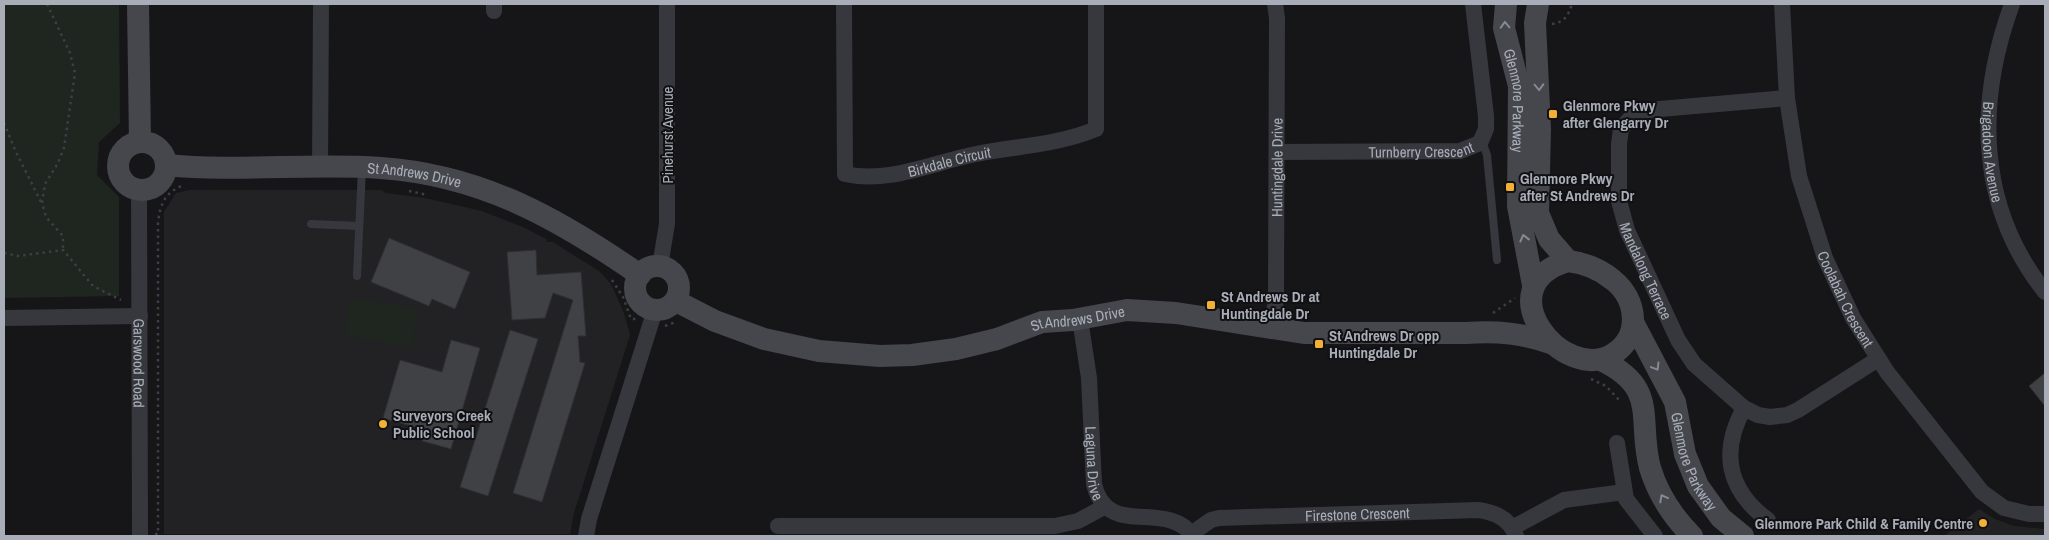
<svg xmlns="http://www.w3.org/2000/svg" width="2049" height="540" viewBox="0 0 2049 540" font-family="'Archivo Narrow',sans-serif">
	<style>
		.built { fill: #222225 }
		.green { fill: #1e261f }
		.building { fill: #404145; stroke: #303034 }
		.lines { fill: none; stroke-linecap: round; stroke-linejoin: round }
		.path { stroke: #3d3f44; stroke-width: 2.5; stroke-dasharray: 2.5 4; stroke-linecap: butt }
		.lane { stroke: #37383d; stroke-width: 8 }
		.street { stroke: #37383d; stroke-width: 16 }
		.secondary { stroke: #45474d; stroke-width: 22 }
		.oneway { stroke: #858993 }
		.poi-dot { fill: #f2b134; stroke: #111113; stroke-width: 2 }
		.labels { text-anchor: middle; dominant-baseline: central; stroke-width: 4; stroke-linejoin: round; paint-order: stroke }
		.street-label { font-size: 15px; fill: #a8adb8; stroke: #111113 }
		.poi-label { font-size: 15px; font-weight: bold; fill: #a8adb8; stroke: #111113; text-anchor: start }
	</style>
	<rect width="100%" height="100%" fill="#161618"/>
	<g class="built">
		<polygon points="189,190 381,190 386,193 425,198 482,211 523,227 546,239 547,242 553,242 599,271 611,284 624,313 630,335 574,513 570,534 164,534 164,212 176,193"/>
		<polygon points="1979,509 1995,519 2014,526 2045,529 2045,536 1944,536"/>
	</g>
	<g class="green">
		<polygon points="4,4 119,4 120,123 99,142 97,175 119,197 119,296 4,298"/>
		<polygon points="350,298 418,308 412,347 344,336"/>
	</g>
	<g class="building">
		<polygon points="389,238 470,272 455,309 432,299 429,306 371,282"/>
		<polygon points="536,250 537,275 581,272 586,336 578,336 580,362 585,363 542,502 513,493 573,300 553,293 545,318 512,320 507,252"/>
		<polygon points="510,330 538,339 488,496 460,487"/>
		<polygon points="451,340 480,348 451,449 422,441 425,430 383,418 400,360 442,372"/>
		<polygon points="2045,373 2045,406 2029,386"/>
	</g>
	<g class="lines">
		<g class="path">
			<polyline points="47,4 70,53 75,73 64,148 58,163 45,184 42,203 46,217 63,236 63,250"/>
			<path d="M1552,24C1565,22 1568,16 1572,4"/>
			<polyline points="4,123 15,150 41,202"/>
			<polyline points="159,139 168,146"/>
			<polyline points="409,191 428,195"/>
			<polyline points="4,253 18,256 63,250 93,286 121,300"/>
			<polyline points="612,280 623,297 631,319 637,319"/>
			<polyline points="1493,313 1515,298"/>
			<polyline points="665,326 676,322"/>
			<polyline points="1591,379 1606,386 1620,401"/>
			<path d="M155,534H158V223C160,204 165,192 184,185"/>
		</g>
		<g class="lane">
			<polyline points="1482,141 1487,155 1497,260"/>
			<polyline points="311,224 359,226"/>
			<polyline points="357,276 362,169"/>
		</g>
		<g class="street">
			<polyline points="494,4 494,11"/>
			<path id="s1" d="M844,4L845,174C889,184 934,162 976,154C1016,146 1058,145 1096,129V4"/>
			<path id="s2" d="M1782,4L1787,98L1799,176L1825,258L1853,318L1887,372L1982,492L2004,508L2029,514H2045"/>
			<path id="s3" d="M2012,4C1976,103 1977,206 2045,292"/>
			<path id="s4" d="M1787,98L1648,110L1633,115L1621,129L1619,144V201L1627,230L1678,340L1694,364L1744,408L1758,415L1770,417L1787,415L1798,410L1878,359"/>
			<path id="s5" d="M1277,152L1460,151L1480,143L1486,129V116L1473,4"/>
			<polyline points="320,167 321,4"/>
			<path id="s6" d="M139,189L140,536"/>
			<polyline points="660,266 667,224 667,4"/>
			<polyline points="4,318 140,316"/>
			<path id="s7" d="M1080,319L1089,378L1094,484C1107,540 1166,498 1193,536"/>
			<path id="s8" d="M1271,329L1276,300L1277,18L1275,4"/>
			<path d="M1744,408C1720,452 1727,490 1768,520"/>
			<polyline points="1617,443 1626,499 1655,536"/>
			<polyline points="778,526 1055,526 1078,521 1104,507"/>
			<polyline points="1512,528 1564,500 1624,492"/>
			<path id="s9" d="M1191,534L1211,520L1219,518L1478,510C1495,512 1510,519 1516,536"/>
			<polyline points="586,536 589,519 655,310"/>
		</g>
		<g class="secondary">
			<polyline points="138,4 140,142"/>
			<path id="s10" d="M1506,4L1504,28L1519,86L1518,206L1533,285"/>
			<polyline points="1538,4 1535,23 1540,129 1538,213 1549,239 1568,261"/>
			<circle cx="142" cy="166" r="24"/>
			<path id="s11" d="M166,165C237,172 309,163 381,168C482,175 559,219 640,275"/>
			<path d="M1568,261C1585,263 1600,269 1613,280C1637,299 1642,336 1613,354C1563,385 1484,286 1568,261Z"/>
			<circle cx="657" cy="288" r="22"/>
			<path id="s12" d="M676,301L715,321L764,339L819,351L880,356L912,355L956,349L997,339L1042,322L1073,320L1127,310L1176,313L1304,333H1466C1497,331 1523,333 1553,344"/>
			<path id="s13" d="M1634,324L1675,402L1685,454L1698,486L1721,518L1743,536"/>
			<path d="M1601,360C1660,388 1637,419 1650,468C1658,494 1673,517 1692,536"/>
		</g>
	</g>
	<defs><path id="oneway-chevron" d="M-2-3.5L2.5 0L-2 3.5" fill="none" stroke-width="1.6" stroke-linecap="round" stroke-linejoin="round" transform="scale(1.25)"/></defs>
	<g class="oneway">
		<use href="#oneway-chevron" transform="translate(1505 25) rotate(-92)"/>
		<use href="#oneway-chevron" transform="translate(1539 87) rotate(88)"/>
		<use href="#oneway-chevron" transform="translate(1524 238) rotate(-104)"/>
		<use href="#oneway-chevron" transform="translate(1656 367) rotate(59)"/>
		<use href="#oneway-chevron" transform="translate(1663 498) rotate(-118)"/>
	</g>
	<g class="poi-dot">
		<rect x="1548" y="109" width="10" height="10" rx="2.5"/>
		<rect x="1505" y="182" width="10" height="10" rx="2.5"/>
		<rect x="1206" y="300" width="10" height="10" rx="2.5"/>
		<rect x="1314" y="339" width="10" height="10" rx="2.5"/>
		<circle cx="383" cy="424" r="5"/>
		<circle cx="1983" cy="523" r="5"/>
	</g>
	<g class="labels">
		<g class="street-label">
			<text stroke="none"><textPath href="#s10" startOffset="98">Glenmore Parkway</textPath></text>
			<text transform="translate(667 135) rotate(-90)">Pinehurst Avenue</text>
			<text stroke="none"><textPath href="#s5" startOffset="144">Turnberry Crescent</textPath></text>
			<text stroke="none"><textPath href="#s3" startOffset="151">Brigadoon Avenue</textPath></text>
			<text stroke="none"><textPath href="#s1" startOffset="276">Birkdale Circuit</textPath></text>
			<text stroke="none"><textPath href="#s8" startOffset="162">Huntingdale Drive</textPath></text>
			<text stroke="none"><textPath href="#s11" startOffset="249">St Andrews Drive</textPath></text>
			<text stroke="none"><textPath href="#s4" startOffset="321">Mandalong Terrace</textPath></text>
			<text stroke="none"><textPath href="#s2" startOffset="305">Coolabah Crescent</textPath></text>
			<text stroke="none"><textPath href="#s12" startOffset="416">St Andrews Drive</textPath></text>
			<text stroke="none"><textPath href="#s6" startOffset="174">Garswood Road</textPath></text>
			<text stroke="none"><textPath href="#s13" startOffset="151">Glenmore Parkway</textPath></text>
			<text stroke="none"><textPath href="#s7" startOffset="145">Laguna Drive</textPath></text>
			<text stroke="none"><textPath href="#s9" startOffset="171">Firestone Crescent</textPath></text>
		</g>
		<g class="poi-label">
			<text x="1563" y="105">Glenmore Pkwy<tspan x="1563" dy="17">after Glengarry Dr</tspan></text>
			<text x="1520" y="178">Glenmore Pkwy<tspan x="1520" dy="17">after St Andrews Dr</tspan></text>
			<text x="1221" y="296">St Andrews Dr at<tspan x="1221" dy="17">Huntingdale Dr</tspan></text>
			<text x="1329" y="335">St Andrews Dr opp<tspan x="1329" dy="17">Huntingdale Dr</tspan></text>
			<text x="393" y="415">Surveyors Creek<tspan x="393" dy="17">Public School</tspan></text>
			<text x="1973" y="523" text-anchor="end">Glenmore Park Child &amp; Family Centre</text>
		</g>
	</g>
	<rect width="2049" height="540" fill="none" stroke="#a8adb8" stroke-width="10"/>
</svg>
